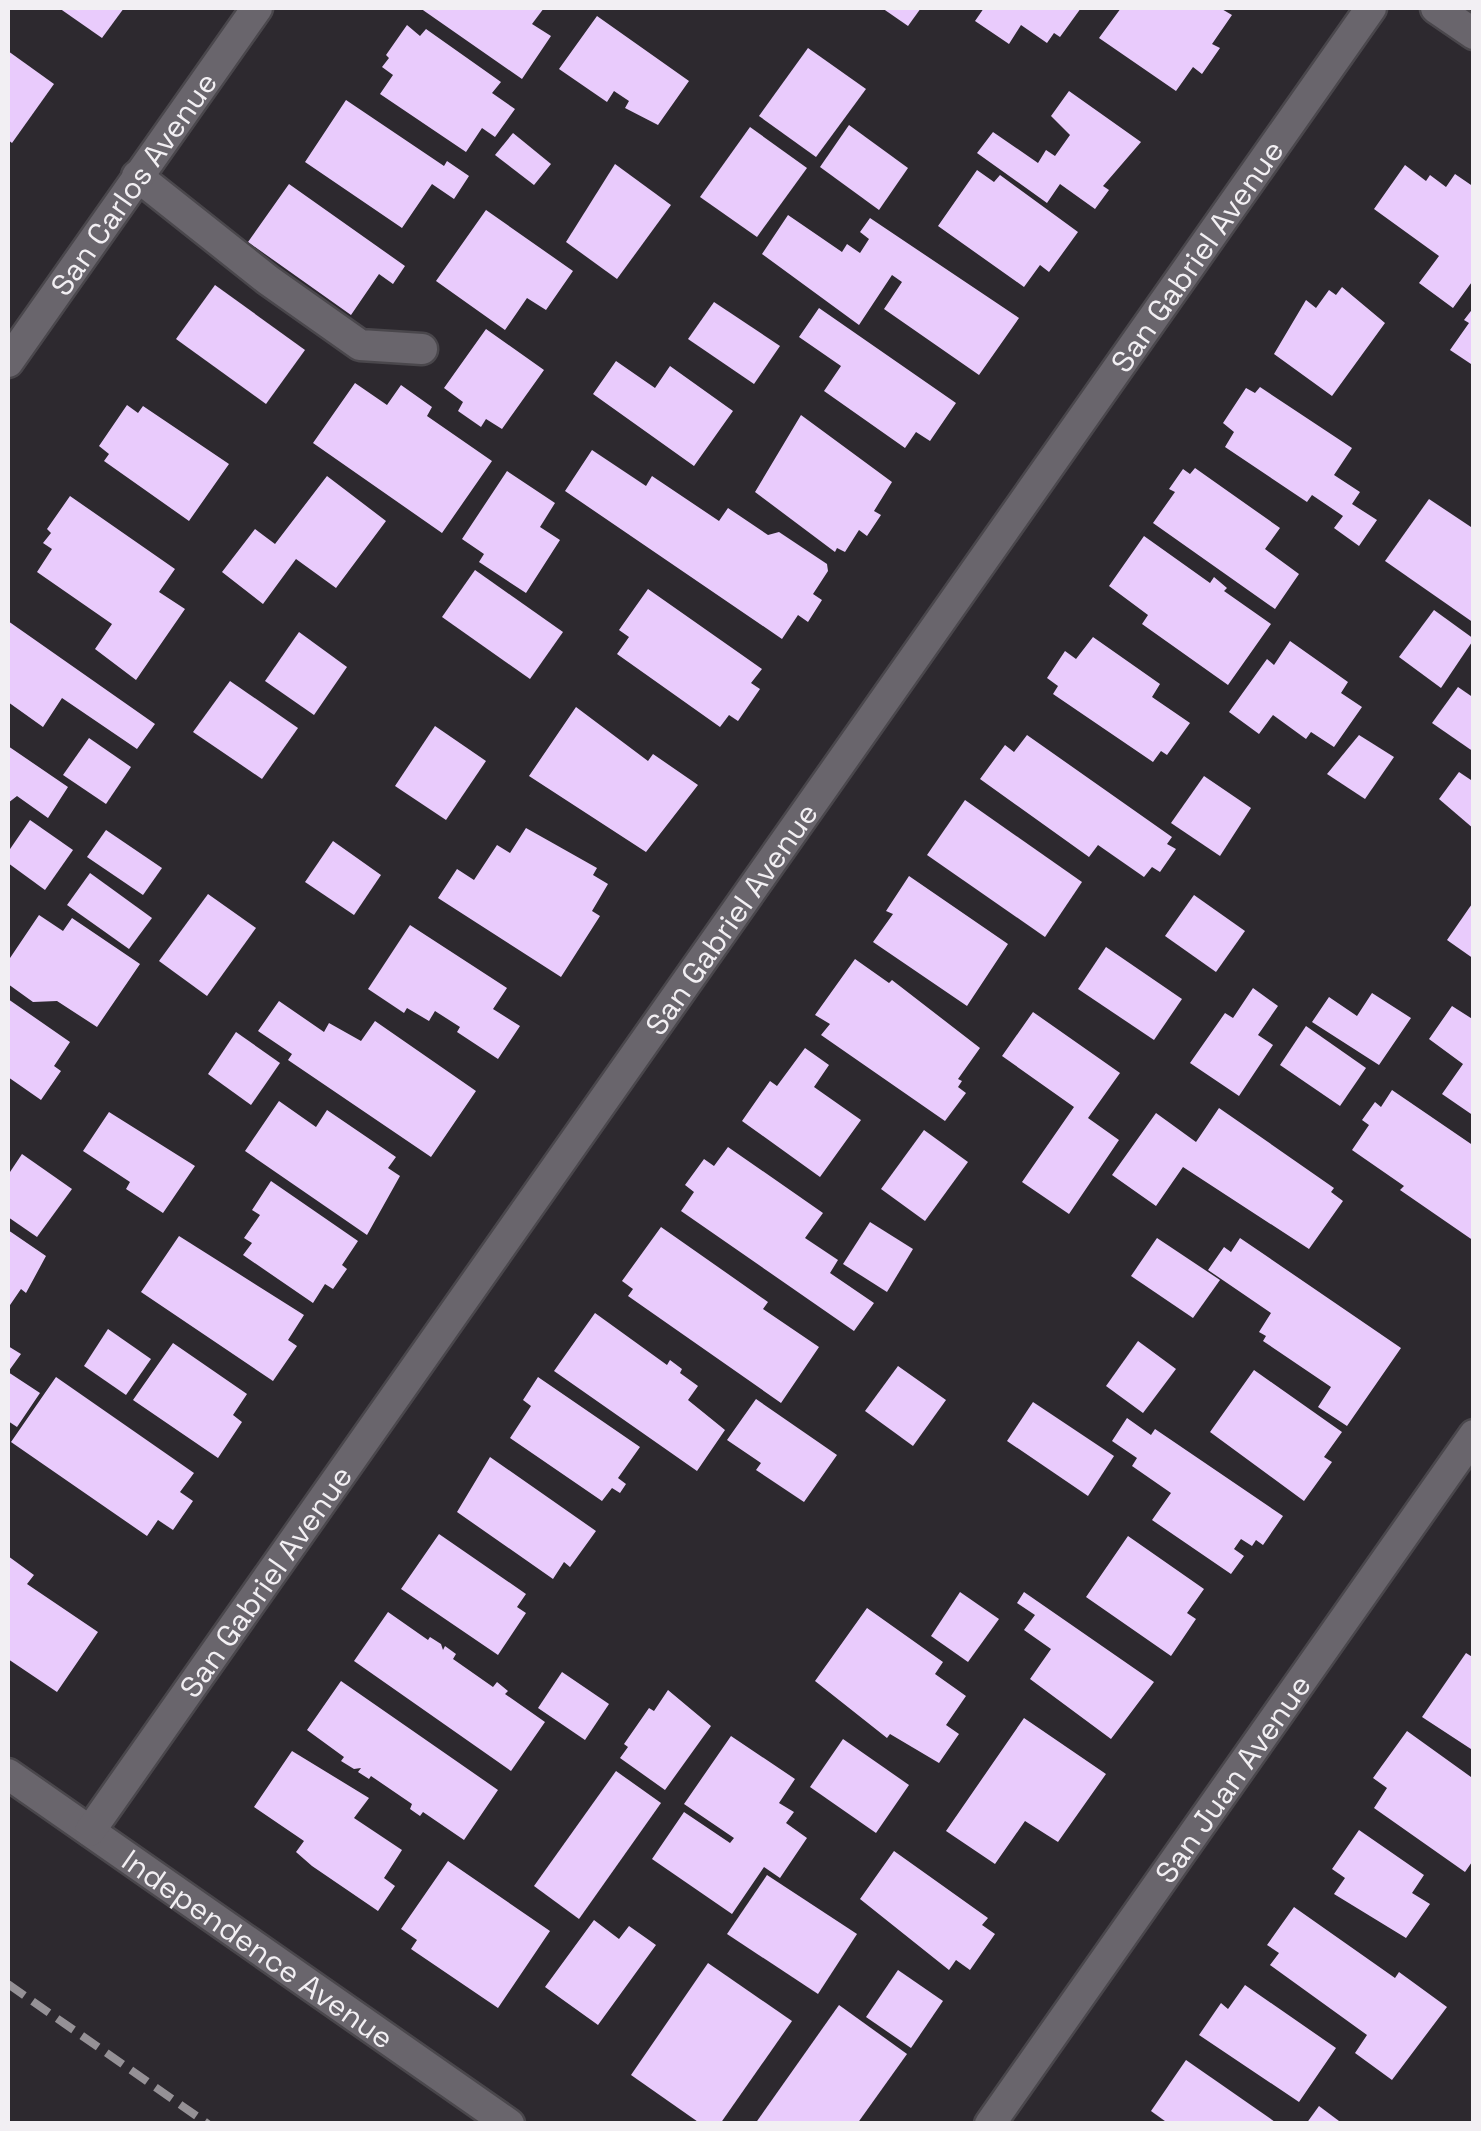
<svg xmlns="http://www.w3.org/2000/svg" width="1481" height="2131" viewBox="0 0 1481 2131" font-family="'Space Grotesk',sans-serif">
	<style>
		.building { fill: #e9cbfc }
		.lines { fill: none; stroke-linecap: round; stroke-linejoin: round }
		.minor-casing { stroke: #4a474c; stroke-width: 35 }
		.minor { stroke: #69656c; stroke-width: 30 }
		.rail { stroke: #959196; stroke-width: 8; stroke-dasharray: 20 10; stroke-linecap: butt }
		.labels { text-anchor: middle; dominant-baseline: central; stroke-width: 10; stroke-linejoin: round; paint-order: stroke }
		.street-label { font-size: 30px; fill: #f2eff3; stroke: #2d292f }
	</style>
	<rect width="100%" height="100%" fill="#2d292f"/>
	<g class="building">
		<polygon points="59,8 124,8 102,38"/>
		<polygon points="420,8 544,8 532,24 551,36 522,79"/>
		<polygon points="882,8 921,8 908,26"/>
		<polygon points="984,8 1081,8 1060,37 1054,33 1047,43 1021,25 1009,44 975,21"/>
		<polygon points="1121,8 1220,8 1232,15 1212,44 1220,48 1202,74 1193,67 1176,91 1099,38"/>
		<polygon points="597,16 689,81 658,125 625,108 629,101 614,91 607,102 559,69"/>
		<polygon points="407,25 420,36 426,29 501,82 492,93 515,109 495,137 482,128 466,152 380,94 393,75 382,67 389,58 386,55"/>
		<polygon points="808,48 866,89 816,157 759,116"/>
		<polygon points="8,51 54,84 12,143 8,140"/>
		<polygon points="1069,91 1141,142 1103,186 1109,190 1095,209 1060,184 1047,203 977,153 993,132 1038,163 1046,150 1055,156 1070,135 1051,116"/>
		<polygon points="346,100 444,166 447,161 469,176 454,199 432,184 402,228 305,162"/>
		<polygon points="849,125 908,168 879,210 820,167"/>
		<polygon points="750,127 807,168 757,237 700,197"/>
		<polygon points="513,133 551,164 534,185 495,155"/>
		<polygon points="615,164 671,205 617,279 566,242"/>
		<polygon points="1405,165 1426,181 1430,175 1446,187 1455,174 1474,187 1474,279 1453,308 1419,283 1439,256 1374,209"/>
		<polygon points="977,170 994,182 1000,175 1078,232 1049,272 1040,265 1024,287 938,226"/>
		<polygon points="289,184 405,266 393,284 379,274 351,315 248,242"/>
		<polygon points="486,210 573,271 546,310 527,298 505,330 436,281"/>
		<polygon points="788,215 842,252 847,244 860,253 869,239 860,232 870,218 1019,318 979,375 884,309 902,282 892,275 859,325 762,254"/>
		<polygon points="215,285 305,350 266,404 176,339"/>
		<polygon points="1342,287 1385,323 1332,396 1274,354 1306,300 1316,308 1329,290 1336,295"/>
		<polygon points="714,302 780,346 754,384 688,339"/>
		<polygon points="1474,307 1474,366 1450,350 1469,323 1464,320"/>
		<polygon points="819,308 956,403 930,441 916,432 905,448 824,391 841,366 799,337"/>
		<polygon points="486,329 544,370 502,429 486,419 481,427 458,411 463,402 444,388"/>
		<polygon points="616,361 655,388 670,366 733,411 694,466 593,394"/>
		<polygon points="355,383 387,405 401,385 432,407 427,416 492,461 442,533 313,443"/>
		<polygon points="1260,387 1352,448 1334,475 1360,492 1352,504 1377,520 1359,546 1334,528 1343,516 1312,495 1307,502 1225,447 1234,432 1223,423 1246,388 1255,393"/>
		<polygon points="127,405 138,413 143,406 229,464 189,521 104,461 109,454 99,446"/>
		<polygon points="801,415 892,482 874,511 881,515 867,536 859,530 845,552 837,548 835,552 755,492"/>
		<polygon points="592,450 646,486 652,476 719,521 728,508 768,535 779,532 827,564 828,571 813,594 822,600 808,622 798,615 782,639 565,491"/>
		<polygon points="1195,468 1280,528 1265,549 1299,574 1275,609 1153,523 1175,492 1169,489 1183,469 1190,474"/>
		<polygon points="507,471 555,503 540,527 560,540 526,593 479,562 484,554 462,539"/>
		<polygon points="327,476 386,521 336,588 296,559 263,604 222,572 255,529 275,544"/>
		<polygon points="70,496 175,569 159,592 185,609 136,680 95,649 112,624 37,572 52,549 43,543 51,533 47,529"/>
		<polygon points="1429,499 1474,529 1474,623 1385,561"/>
		<polygon points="1144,536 1210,583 1214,577 1227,588 1224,591 1271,624 1228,685 1142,624 1148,615 1109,586"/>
		<polygon points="475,570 563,632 530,679 442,617"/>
		<polygon points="648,589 762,669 751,683 760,689 738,721 729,715 720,727 617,654 629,637 619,630"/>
		<polygon points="1434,610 1474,639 1441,688 1399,657"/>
		<polygon points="8,621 155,724 137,749 62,698 43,727 8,702"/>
		<polygon points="299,632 347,667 314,715 265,681"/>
		<polygon points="1093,637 1160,684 1152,697 1190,723 1167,755 1161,751 1153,762 1053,694 1058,686 1047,678 1065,651 1076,659"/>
		<polygon points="1290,641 1348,682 1341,693 1362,707 1334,747 1311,732 1306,739 1273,715 1259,734 1229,712 1267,659 1274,665"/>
		<polygon points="230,681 298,728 262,779 193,732"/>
		<polygon points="1458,687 1474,698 1474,752 1432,723"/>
		<polygon points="576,707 648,761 653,754 698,785 646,852 529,776"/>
		<polygon points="435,726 486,761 446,820 395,786"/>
		<polygon points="1027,735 1172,837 1167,844 1176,849 1160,872 1152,867 1144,877 1098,845 1089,857 980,779 1005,745 1014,752"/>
		<polygon points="1359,735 1394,757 1365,799 1327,774"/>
		<polygon points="89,738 131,767 106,804 63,775"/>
		<polygon points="8,746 68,787 48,818 17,796 8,803"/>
		<polygon points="1459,772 1474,782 1474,829 1439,799"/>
		<polygon points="1204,776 1251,808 1220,856 1171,823"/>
		<polygon points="965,800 1082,882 1045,937 927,855"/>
		<polygon points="30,820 73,850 45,890 8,863 8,852"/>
		<polygon points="526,828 597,868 593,875 608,884 592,911 600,916 561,977 438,898 457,869 474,880 497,845 510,853"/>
		<polygon points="106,830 162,868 143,895 87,857"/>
		<polygon points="333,841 381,875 354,915 305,882"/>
		<polygon points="90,873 152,918 129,949 67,905"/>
		<polygon points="909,876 1008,944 967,1006 873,942 893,914 886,911"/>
		<polygon points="208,894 256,928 207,996 159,961"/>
		<polygon points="1194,895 1245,931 1216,972 1165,936"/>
		<polygon points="1474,901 1474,959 1447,940"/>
		<polygon points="39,915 63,931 72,918 140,964 97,1027 57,1001 33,1002 8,984 8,961"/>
		<polygon points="410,925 507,988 493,1009 520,1026 498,1059 457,1032 460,1027 435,1011 429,1021 407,1008 404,1013 368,989"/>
		<polygon points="1106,947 1182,999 1154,1040 1078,989"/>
		<polygon points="855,959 889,983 892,980 980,1048 958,1079 962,1081 958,1087 966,1093 945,1121 821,1035 830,1024 815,1015"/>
		<polygon points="1253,988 1278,1006 1258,1035 1273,1045 1239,1096 1190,1063 1225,1013 1233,1018"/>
		<polygon points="1372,993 1411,1018 1379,1065 1312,1022 1329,997 1357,1016"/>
		<polygon points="8,999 70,1042 54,1066 61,1071 41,1100 8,1077"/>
		<polygon points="279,1001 324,1032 329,1023 361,1041 375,1021 476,1091 431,1157 288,1060 292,1054 258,1031"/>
		<polygon points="1452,1006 1474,1020 1474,1116 1442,1094 1463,1064 1429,1039"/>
		<polygon points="1033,1012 1120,1073 1088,1118 1119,1140 1069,1214 1022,1182 1074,1107 1002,1056"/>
		<polygon points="1306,1026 1366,1068 1340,1106 1280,1065"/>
		<polygon points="236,1032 280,1063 251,1105 208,1074"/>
		<polygon points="805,1048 829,1065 814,1087 861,1120 820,1177 742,1121 770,1081 777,1086"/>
		<polygon points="1392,1090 1474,1146 1474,1241 1400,1190 1404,1186 1352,1150 1369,1125 1362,1120 1375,1102 1381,1107"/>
		<polygon points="279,1101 316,1127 327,1110 396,1157 388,1168 400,1176 367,1235 245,1151"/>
		<polygon points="1219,1108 1334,1188 1331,1192 1343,1201 1309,1249 1183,1167 1156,1206 1112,1175 1156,1113 1196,1142"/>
		<polygon points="109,1112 195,1166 163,1213 126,1189 130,1182 83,1151"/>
		<polygon points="924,1130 968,1162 925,1221 881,1189"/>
		<polygon points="728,1147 823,1213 805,1238 838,1260 830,1273 874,1303 854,1331 681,1211 694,1192 685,1185 704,1159 714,1166"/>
		<polygon points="22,1154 72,1189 37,1237 8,1217 8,1175"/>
		<polygon points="271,1181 358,1241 342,1265 347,1269 333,1289 325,1284 313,1303 243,1255 252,1243 244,1238 260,1215 252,1210"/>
		<polygon points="870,1222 913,1249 887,1292 843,1264"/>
		<polygon points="661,1227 768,1302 763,1309 819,1347 781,1403 628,1296 633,1289 622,1281"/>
		<polygon points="8,1230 46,1256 26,1293 21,1289 8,1308"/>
		<polygon points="179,1236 304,1315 288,1340 297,1346 273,1381 141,1292"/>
		<polygon points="1157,1238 1220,1280 1193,1318 1131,1276"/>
		<polygon points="1240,1238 1401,1348 1347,1426 1318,1407 1331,1387 1263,1341 1266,1336 1259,1332 1271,1313 1208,1270 1224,1247 1231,1252"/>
		<polygon points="595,1313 667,1365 670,1360 682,1369 680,1373 698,1386 688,1400 725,1430 697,1471 554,1371"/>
		<polygon points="108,1329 151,1359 126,1395 84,1366"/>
		<polygon points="1138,1341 1176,1369 1143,1413 1106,1386"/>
		<polygon points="173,1343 247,1394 233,1415 242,1422 218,1458 133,1400"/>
		<polygon points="8,1346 21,1354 8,1372 40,1393 17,1427 8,1421"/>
		<polygon points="898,1366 946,1400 913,1446 865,1411"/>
		<polygon points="1254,1370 1342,1432 1324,1457 1332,1462 1304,1501 1210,1432"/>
		<polygon points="56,1377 194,1473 180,1492 193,1501 173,1530 158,1520 147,1536 11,1442"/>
		<polygon points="538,1377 640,1447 618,1478 626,1484 620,1493 612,1488 602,1501 510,1438 531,1406 523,1400"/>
		<polygon points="756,1399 837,1455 804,1502 756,1470 761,1463 727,1440"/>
		<polygon points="1033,1402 1114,1456 1088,1496 1007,1441"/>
		<polygon points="1127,1418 1151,1435 1155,1429 1283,1516 1263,1545 1256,1540 1252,1546 1241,1539 1234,1549 1244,1556 1231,1574 1152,1520 1171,1493 1132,1466 1137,1458 1112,1441"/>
		<polygon points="490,1457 596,1531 570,1567 564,1562 553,1579 457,1512"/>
		<polygon points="439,1534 526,1594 517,1607 526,1613 498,1655 401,1589"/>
		<polygon points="1128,1536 1204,1589 1187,1613 1196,1619 1171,1656 1086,1597"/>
		<polygon points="8,1556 34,1575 27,1584 98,1632 57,1692 8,1659"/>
		<polygon points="960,1592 999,1619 968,1662 931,1636"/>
		<polygon points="1024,1592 1154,1682 1111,1739 1030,1679 1051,1649 1024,1630 1035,1615 1017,1603"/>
		<polygon points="867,1608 943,1662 935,1674 966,1696 946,1725 959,1734 939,1763 890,1734 887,1738 815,1681"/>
		<polygon points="388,1612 428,1640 430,1637 441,1644 443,1650 445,1646 456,1654 453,1659 493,1687 497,1682 508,1691 505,1694 545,1722 511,1771 354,1661"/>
		<polygon points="1466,1653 1474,1658 1474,1751 1422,1717"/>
		<polygon points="562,1672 609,1704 585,1740 538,1708"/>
		<polygon points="341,1681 498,1790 464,1840 423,1812 420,1816 410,1809 412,1804 371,1776 369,1779 358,1772 361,1768 354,1769 341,1761 344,1757 307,1730"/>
		<polygon points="668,1690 711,1726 665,1790 620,1758 628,1747 624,1744 649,1708 654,1711"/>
		<polygon points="1024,1718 1106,1774 1058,1842 1025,1821 995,1864 946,1831"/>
		<polygon points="1407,1731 1471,1777 1474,1773 1474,1859 1465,1872 1374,1808 1387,1788 1373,1778"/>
		<polygon points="731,1736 795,1779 779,1803 794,1812 786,1823 807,1838 780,1878 764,1867 732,1914 652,1859 684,1812 730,1843 734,1838 684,1804"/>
		<polygon points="843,1739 909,1785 876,1833 810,1787"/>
		<polygon points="292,1751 369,1798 354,1818 402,1850 384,1878 395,1886 378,1911 312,1866 296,1852 304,1841 254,1807"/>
		<polygon points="616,1771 661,1803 579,1919 534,1886"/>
		<polygon points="1359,1830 1424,1875 1412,1893 1430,1904 1406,1938 1334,1894 1345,1878 1332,1869"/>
		<polygon points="894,1851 988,1918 982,1925 995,1934 970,1970 956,1960 949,1970 860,1899"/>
		<polygon points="448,1861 550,1931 498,2008 411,1949 417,1940 401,1929"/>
		<polygon points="767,1875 857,1934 818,1994 727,1934"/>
		<polygon points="1294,1907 1395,1978 1399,1972 1447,2007 1392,2080 1355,2053 1367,2035 1270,1965 1279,1953 1267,1945"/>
		<polygon points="594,1920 619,1939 629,1926 656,1945 598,2025 545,1987"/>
		<polygon points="708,1963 792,2021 720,2124 701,2124 631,2075"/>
		<polygon points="898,1970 943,2001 911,2048 866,2017"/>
		<polygon points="1245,1985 1336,2048 1299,2102 1199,2035 1221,2003 1228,2009"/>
		<polygon points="839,2005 907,2054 857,2124 755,2124"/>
		<polygon points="1186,2060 1278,2124 1169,2124 1151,2111"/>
		<polygon points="1319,2106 1343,2124 1306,2124"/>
	</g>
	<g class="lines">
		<defs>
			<g id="minor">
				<polyline points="1436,8 1474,34"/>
				<polyline points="137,176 268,280 360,345 422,349"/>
				<path id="s1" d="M8,362L257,8"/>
				<path id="s2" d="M8,1774L509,2124"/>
				<path id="s3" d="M90,1831L1371,8"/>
				<path id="s4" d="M990,2124L1474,1435"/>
			</g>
		</defs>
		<use href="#minor" class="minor-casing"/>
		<use href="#minor" class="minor"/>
		<polyline class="rail" points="8,1984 208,2124"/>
	</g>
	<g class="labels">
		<g class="street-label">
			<text stroke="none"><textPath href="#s1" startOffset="218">San Carlos Avenue</textPath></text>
			<text stroke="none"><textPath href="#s3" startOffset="1925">San Gabriel Avenue</textPath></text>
			<text stroke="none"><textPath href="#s3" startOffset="1115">San Gabriel Avenue</textPath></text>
			<text stroke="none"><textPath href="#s3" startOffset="305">San Gabriel Avenue</textPath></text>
			<text stroke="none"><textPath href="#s4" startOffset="422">San Juan Avenue</textPath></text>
			<text stroke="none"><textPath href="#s2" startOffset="305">Independence Avenue</textPath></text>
		</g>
	</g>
	<rect width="1481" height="2131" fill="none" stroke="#f2eff3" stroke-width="20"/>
</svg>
